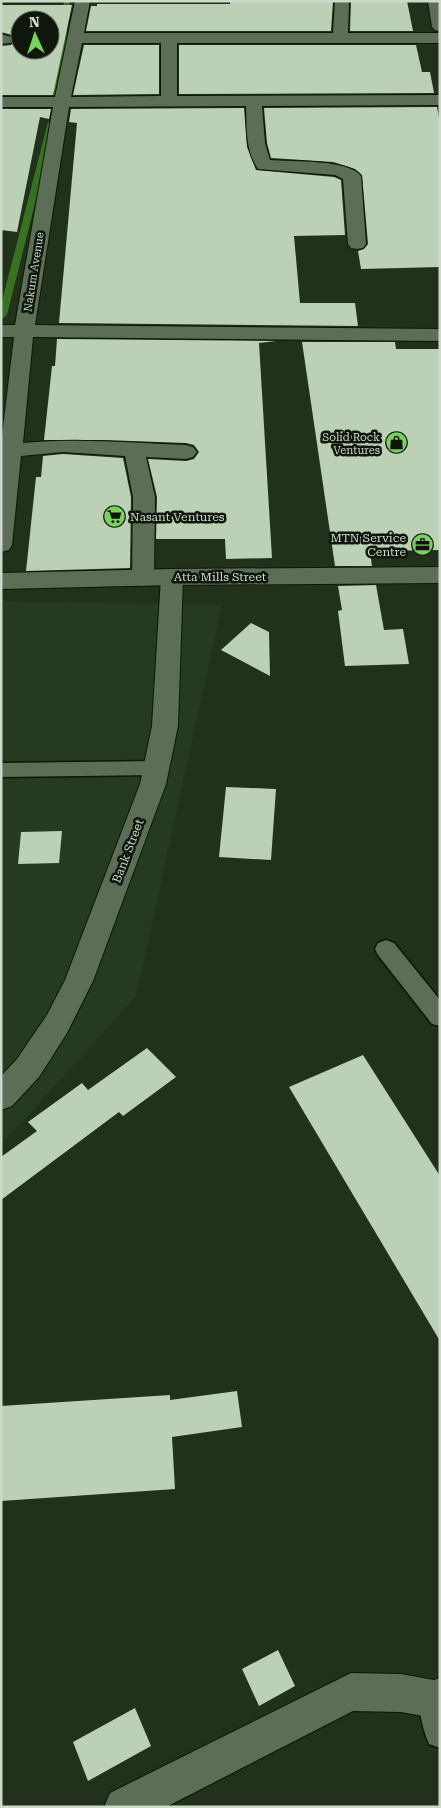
<svg xmlns="http://www.w3.org/2000/svg" width="441" height="1808" viewBox="0 0 441 1808" font-family="'Roboto Serif',serif">
	<style>
		.built { fill: #253a1e }
		.lines { fill: none; stroke-linecap: round; stroke-linejoin: round }
		.stream { fill: #387221; fill-rule: evenodd }
		.building { fill: #bbd0b4; fill-rule: evenodd }
		.service-casing { stroke: #091905; stroke-width: 3 }
		.minor-casing { stroke: #091905; stroke-width: 2 }
		.tertiary-casing { stroke: #091905; stroke-width: 2 }
		.service { fill: #5c6f56; fill-rule: evenodd }
		.minor { fill: #5c6f56; fill-rule: evenodd }
		.tertiary { fill: #5c6f56; fill-rule: evenodd }
		.labels { text-anchor: middle; dominant-baseline: central; stroke-width: 5; stroke-linejoin: round; paint-order: stroke }
		.far-street-label { font-size: 11px; fill: #ced9cb; stroke: #0f170d }
		.far-poi-label { font-size: 11px; fill: #ced9cb; stroke: #0f170d; text-anchor: end }
		.poi-label { font-size: 12px; fill: #ced9cb; stroke: #0f170d; text-anchor: start }
		.street-label { font-size: 12px; fill: #ced9cb; stroke: #0f170d }
	</style>
	<rect width="100%" height="100%" fill="#21311b"/>
	<polygon class="built" points="1,601 222,605 136,997 1,1145"/>
	<g class="lines">
		<g class="stream">
			<polygon points="64,1 70,1 61,94 57,96 53,94"/>
			<polygon points="48,122 55,124 7,315 3,318 1,317 1,305"/>
		</g>
	</g>
	<g class="building">
		<polygon points="230,1 333,1 331,31 86,31 91,6 97,6 97,4 230,4"/>
		<polygon points="351,1 407,1 413,31 350,31"/>
		<path d="M1,5H72L53,95H1V46L11,45L16,40L12,35L1,32ZM20,20H50V50H20Z"/>
		<polygon points="84,45 159,45 159,94 73,95"/>
		<polygon points="179,45 416,45 422,72 430,72 434,93 179,94"/>
		<polygon points="437,107 440,123 440,267 361,269 358,251 364,249 368,244 362,175 355,169 333,162 271,158 267,143 264,108"/>
		<polygon points="244,108 247,147 256,170 334,177 341,180 345,235 294,236 300,303 355,303 358,326 59,323 77,123 69,122 71,109"/>
		<polygon points="1,109 51,109 49,119 40,117 17,232 1,230"/>
		<polygon points="57,339 276,341 259,343 272,558 226,559 225,539 156,539 157,497 148,459 186,461 194,459 199,452 194,445 186,443 104,440 44,440 52,366 55,366"/>
		<polygon points="302,342 395,342 396,349 440,349 440,550 370,551 372,566 335,566"/>
		<polygon points="63,454 123,458 131,497 130,568 26,571 36,477 41,477 43,456"/>
		<polygon points="376,585 384,630 403,629 409,664 345,666 338,611 342,610 338,586"/>
		<polygon points="251,623 269,632 270,676 221,650"/>
		<polygon points="226,787 276,789 271,860 219,857"/>
		<polygon points="62,831 59,863 18,864 21,832"/>
		<polygon points="147,1048 176,1077 123,1116 119,1112 1,1200 1,1157 37,1131 28,1122 82,1083 88,1090"/>
		<polygon points="363,1055 440,1176 440,1341 289,1087"/>
		<polygon points="237,1391 242,1427 172,1437 175,1489 1,1501 1,1406 170,1395 170,1400"/>
		<polygon points="278,1650 295,1686 259,1706 242,1669"/>
		<polygon points="135,1708 151,1746 88,1781 73,1742"/>
	</g>
	<g class="lines">
		<defs>
			<g id="service">
				<polygon points="157,761 164,763 167,768 164,773 157,775 1,777 1,763"/>
				<polygon points="386,940 394,943 440,1000 440,1026 432,1024 378,955 375,949 378,943"/>
				<path d="M434,1684L440,1686V1748L429,1744C422,1727 416,1705 423,1688Z"/>
			</g>
			<g id="minor">
				<path d="M75,1H90L84,33H333L335,1H349L348,33H440V43H177V96L440,95V105L262,106L265,143L270,160C290,162 349,159 361,176L366,244L363,248L357,249L351,248L348,244L343,179L335,175L258,169C245,150 247,127 246,106L69,107L35,325L440,329V341L33,337L23,443C77,438 131,443 186,445L193,447L197,452L193,457L186,459L146,457L155,497L154,578L151,583L143,586L135,583L132,578L133,497L125,456L63,452L21,456L12,545L9,550L1,552V444L14,337H1V325H15L53,107H1V97H55ZM82,43H161V96L71,97Z"/>
				<polygon points="428,1 440,1 440,32 435,30 432,27"/>
				<polygon points="1,34 11,37 14,40 11,43 1,44"/>
				<polygon points="172,569 180,572 183,577 178,726 166,784 93,981 67,1033 39,1077 12,1106 1,1110 1,1076 17,1059 47,1015 65,980 140,784 152,726 161,577 164,572"/>
				<polygon points="351,1673 401,1674 434,1680 440,1678 440,1716 434,1718 401,1712 353,1711 166,1807 104,1807 110,1793"/>
			</g>
			<polygon id="tertiary" points="440,567 440,583 172,585 1,589 1,573 172,569"/>
		</defs>
		<use href="#service" class="service-casing"/>
		<use href="#minor" class="minor-casing"/>
		<use href="#tertiary" class="tertiary-casing"/>
		<use href="#service" class="service"/>
		<use href="#minor" class="minor"/>
		<use href="#tertiary" class="tertiary"/>
	</g>
	<defs>
		<symbol id="shop-disc" viewBox="-11 -11 22 22"><circle r="9.5" fill="#78d158" stroke="#0f170d"/><path d="M-5-2.5h2.3a2.7 3.5 0 0 1 5.4 0H5L5.5 6h-11ZM-1.5-2.5h3a1.5 2.3 0 0 0-3 0Z" fill="#111"/></symbol>
		<symbol id="supermarket-disc" viewBox="-11 -11 22 22"><circle r="9.5" fill="#78d158" stroke="#0f170d"/><path d="M-6-5.5h2.5l.6 2H6L4.5 2H-2.5L-4.4-4H-6ZM-1.5 3.2a1.3 1.3 0 1 0 .1 0ZM3 3.2a1.3 1.3 0 1 0 .1 0Z" fill="#111"/></symbol>
		<symbol id="office-disc" viewBox="-11 -11 22 22"><circle r="9.5" fill="#78d158" stroke="#0f170d"/><path d="M-6-3h4V-5.5h4V-3h4V5H-6ZM-1-4.5V-3h2v-1.5ZM-6 0V1H6V0Z" fill="#111"/></symbol>
	</defs>
	<g fill-rule="evenodd">
		<use href="#shop-disc" x="384" y="430" width="25" height="25"/>
		<use href="#supermarket-disc" x="102" y="504" width="25" height="25"/>
		<use href="#office-disc" x="410" y="532" width="25" height="25"/>
	</g>
	<g class="labels">
		<g class="far-street-label">
			<text transform="translate(34 272) rotate(-81)">Nakum Avenue</text>
		</g>
		<g class="far-poi-label">
			<text x="380" y="437">Solid Rock<tspan x="380" dy="13">Ventures</tspan></text>
		</g>
		<g class="poi-label">
			<text x="130" y="517">Nasant Ventures</text>
			<text x="406" y="538" text-anchor="end">MTN Service<tspan x="406" dy="14">Centre</tspan></text>
		</g>
		<g class="street-label">
			<text x="220" y="577">Atta Mills Street</text>
			<text transform="translate(128 851) rotate(-69)">Bank Street</text>
		</g>
	</g>
	<rect width="441" height="1808" fill="none" stroke="#ced9cb" stroke-width="5"/>
	<g transform="translate(35 35) rotate(357)"><circle r="24" fill="#0f170d" stroke="#5b6559"/>
	<path d="M0-4L9 19L0 12L-9 19Z" fill="#78d158"/>
	<text y="-8" font-size="14" font-weight="bold" text-anchor="middle" fill="#ced9cb">N</text>
	</g>
</svg>
